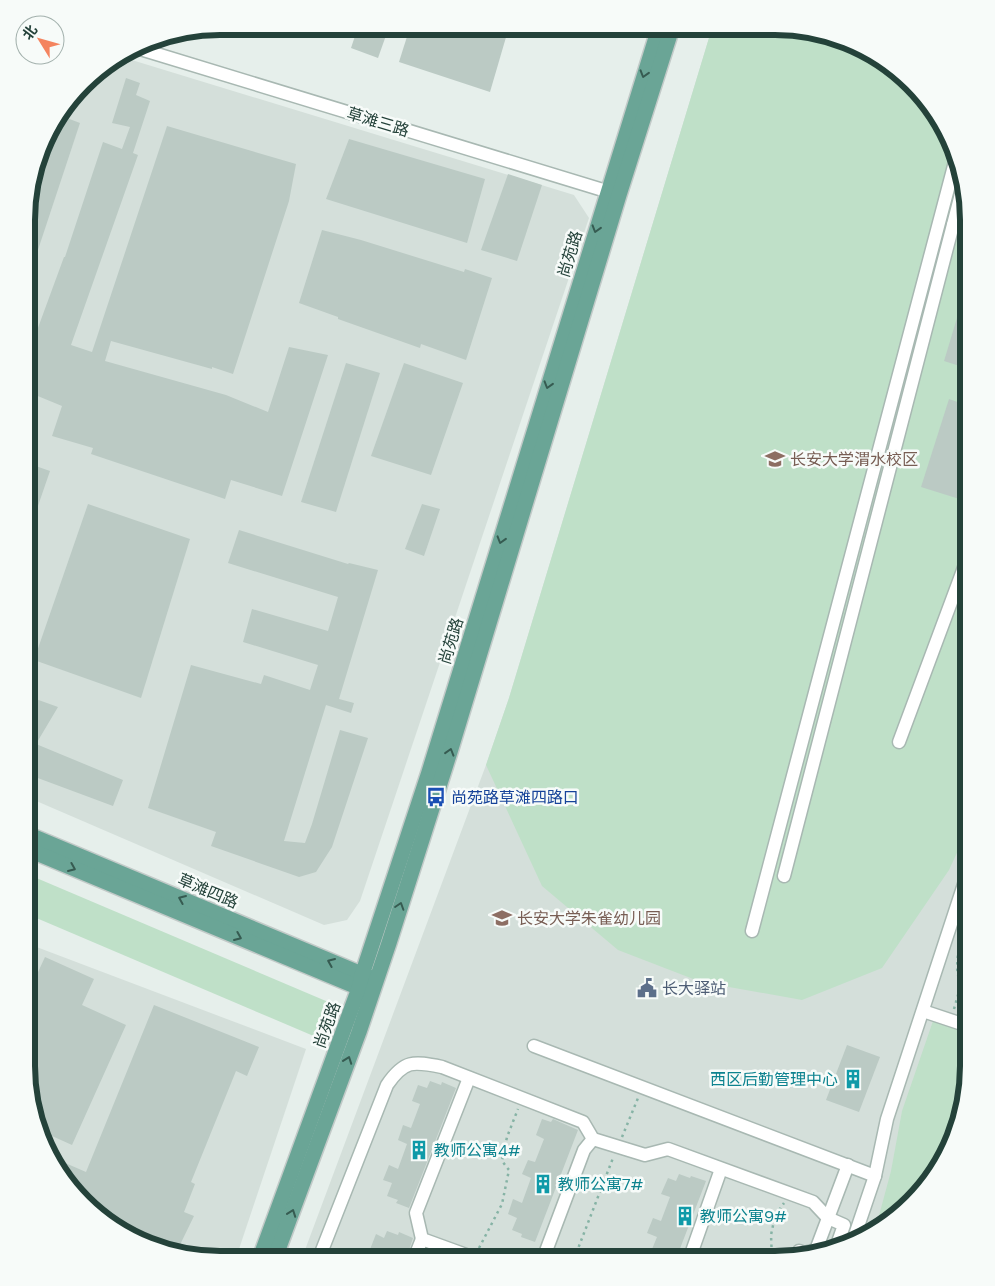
<svg xmlns="http://www.w3.org/2000/svg" width="995" height="1286" viewBox="0 0 995 1286" font-family="'DM Sans','Noto Sans SC',sans-serif">
	<style>
		.built { fill: #d4dfda }
		.green { fill: #bfe0c8 }
		.building { fill: #bbcac4 }
		.lines { fill: none; stroke-linecap: round; stroke-linejoin: round }
		.minor-casing { stroke: #a8b8b2; stroke-width: 15 }
		.major-casing { stroke: #c2cac8; stroke-width: 18 }
		.path { stroke: #86b3a5; stroke-width: 2.5; stroke-dasharray: 2.5 4; stroke-linecap: butt }
		.minor { stroke: #fff; stroke-width: 12 }
		.major { stroke: #6aa596; stroke-width: 15 }
		.oneway { stroke: #365b51 }
		.labels { text-anchor: middle; dominant-baseline: central; stroke-width: 5; stroke-linejoin: round; paint-order: stroke }
		.street-label { font-size: 16px; fill: #24423a; stroke: #f7fbf9 }
		.education-label { font-size: 16px; fill: #785e54; stroke: #f7fbf9; text-anchor: start }
		.transit-label { font-size: 16px; fill: #164399; stroke: #f7fbf9; text-anchor: start }
		.service-label { font-size: 16px; fill: #4e5e75; stroke: #f7fbf9; text-anchor: start }
		.culture-label { font-size: 16px; fill: #0d838f; stroke: #f7fbf9; text-anchor: start }
		.rim { fill: none; stroke: #24423a; stroke-width: 6 }
	</style>
	<rect width="100%" height="100%" fill="#e6efeb"/>
	<g class="built">
		<polygon points="712,28 801,28 849,41 893,66 949,134 969,220 968,1079 958,1129 936,1174 903,1211 861,1240 775,1260 302,1258 486,765 509,698"/>
		<polygon points="122,57 574,195 589,218 360,901 347,920 324,925 27,797 28,194 52,123 92,74"/>
		<polygon points="26,943 306,1049 236,1258 195,1258 112,1227 74,1194 46,1152 26,1066"/>
	</g>
	<g class="green">
		<polygon points="712,28 801,28 849,41 893,66 949,134 969,220 968,829 949,870 882,968 802,1000 701,982 618,950 542,886 486,765 509,698"/>
		<polygon points="27,874 333,1004 323,1040 27,914"/>
		<polygon points="933,1021 968,1033 968,1079 958,1129 936,1174 903,1211 883,1225 877,1223 891,1171 902,1111"/>
	</g>
	<g class="building">
		<polygon points="358,27 389,27 378,58 351,48"/>
		<polygon points="410,27 509,27 490,92 399,62"/>
		<polygon points="126,78 140,83 136,95 150,101 133,153 138,155 71,345 92,352 167,126 296,164 289,201 233,374 212,367 212,369 111,341 105,361 226,395 268,412 289,347 328,355 282,496 231,480 225,499 91,454 93,448 52,436 62,406 28,392 28,355 64,257 65,257 103,142 122,149 130,127 112,123"/>
		<polygon points="59,115 80,123 30,274 28,274 28,194 52,123"/>
		<polygon points="349,139 485,179 467,243 326,199"/>
		<polygon points="508,174 542,185 517,261 481,250"/>
		<polygon points="322,230 361,240 464,272 465,269 492,278 466,360 421,344 420,348 338,319 338,317 299,303"/>
		<polygon points="966,288 969,289 969,369 944,361"/>
		<polygon points="346,363 380,373 336,512 301,502"/>
		<polygon points="404,363 463,383 431,475 371,456"/>
		<polygon points="949,399 969,406 969,502 921,487"/>
		<polygon points="27,463 50,471 29,532 27,532"/>
		<polygon points="88,504 190,539 141,698 34,660"/>
		<polygon points="422,504 440,509 424,556 405,549"/>
		<polygon points="239,530 348,564 349,563 378,570 339,699 354,703 351,713 326,705 284,841 305,843 312,824 340,730 368,738 332,847 316,872 299,877 211,846 216,832 148,808 191,665 261,684 264,675 310,690 318,665 243,642 252,609 328,631 338,597 228,563"/>
		<polygon points="33,698 58,707 36,744 123,780 113,806 27,774 27,712"/>
		<polygon points="45,957 94,979 82,1005 126,1025 72,1145 41,1131 26,1066 26,998"/>
		<polygon points="154,1005 259,1047 247,1076 236,1071 191,1182 195,1184 184,1212 194,1216 177,1251 112,1227 74,1194 49,1156 86,1172"/>
		<polygon points="847,1045 880,1057 859,1112 826,1100"/>
		<polygon points="430,1081 441,1085 442,1082 456,1088 409,1208 396,1203 398,1200 387,1196 392,1183 383,1180 389,1165 398,1169 407,1144 398,1140 403,1125 411,1128 420,1104 412,1101 418,1085 427,1088"/>
		<polygon points="542,1119 551,1122 553,1119 578,1130 535,1242 521,1237 522,1234 512,1230 517,1218 508,1214 513,1199 522,1203 531,1178 522,1174 528,1160 535,1162 544,1139 536,1135"/>
		<polygon points="679,1174 690,1178 691,1176 706,1181 676,1259 648,1259 657,1237 647,1233 653,1218 661,1221 670,1197 661,1194 668,1178 676,1181"/>
		<polygon points="387,1231 398,1235 399,1232 413,1238 406,1259 376,1259 378,1255 369,1252 376,1234 384,1238"/>
	</g>
	<g class="lines">
		<defs>
			<g id="minor">
				<polyline points="137,48 616,194"/>
				<polyline points="953,225 969,231"/>
				<polyline points="899,742 969,554"/>
				<polyline points="784,876 962,190"/>
				<polyline points="752,931 955,162"/>
				<polyline points="923,1011 968,1026"/>
				<polyline points="534,1046 875,1176"/>
				<polyline points="469,1078 416,1213 422,1239 477,1259"/>
				<polyline points="853,1241 875,1176 887,1119 968,872"/>
				<polyline points="799,1251 804,1253 816,1250 848,1165"/>
				<path d="M319,1258L387,1085C404,1060 413,1061 442,1067L583,1122L593,1139L645,1155L668,1149L813,1202L828,1218L844,1225L837,1245"/>
				<polyline points="414,1259 422,1239"/>
				<polyline points="543,1259 584,1150 593,1139"/>
				<polyline points="689,1260 721,1169"/>
			</g>
			<g id="major">
				<polyline points="27,834 371,978"/>
				<polyline points="27,849 367,991"/>
				<polyline points="260,1258 359,988 362,975 429,772 659,28"/>
				<polyline points="275,1258 359,1032 389,943 450,752 619,195 672,28"/>
			</g>
		</defs>
		<use href="#minor" class="minor-casing"/>
		<use href="#major" class="major-casing"/>
		<g class="path">
			<polyline points="954,1009 960,988 957,968 958,953 968,918"/>
			<polyline points="622,1137 638,1098"/>
			<polyline points="479,1248 502,1204 509,1170 502,1161 507,1137 518,1109"/>
			<polyline points="574,1259 613,1158"/>
			<polyline points="772,1260 771,1235 775,1216 784,1203"/>
		</g>
		<use href="#minor" class="minor"/>
		<use href="#major" class="major"/>
	</g>
	<defs><path id="oneway-chevron" d="M-2-3.5L2.5 0L-2 3.5" fill="none" stroke-width="1.6" stroke-linecap="round" stroke-linejoin="round" transform="scale(1.25)"/></defs>
	<g class="oneway">
		<use href="#oneway-chevron" transform="translate(644 74) rotate(107)"/>
		<use href="#oneway-chevron" transform="translate(596 229) rotate(107)"/>
		<use href="#oneway-chevron" transform="translate(548 385) rotate(107)"/>
		<use href="#oneway-chevron" transform="translate(501 540) rotate(107)"/>
		<use href="#oneway-chevron" transform="translate(450 752) rotate(-73)"/>
		<use href="#oneway-chevron" transform="translate(72 868) rotate(23)"/>
		<use href="#oneway-chevron" transform="translate(182 899) rotate(-157)"/>
		<use href="#oneway-chevron" transform="translate(400 906) rotate(-72)"/>
		<use href="#oneway-chevron" transform="translate(238 937) rotate(23)"/>
		<use href="#oneway-chevron" transform="translate(331 962) rotate(-157)"/>
		<use href="#oneway-chevron" transform="translate(348 1060) rotate(-70)"/>
		<use href="#oneway-chevron" transform="translate(292 1213) rotate(-70)"/>
	</g>
	<defs>
		<symbol id="university-bare" viewBox="-9 -9 18 18"><path d="M0-5L7-2L0 1L-7-2ZM-4 1L0 2.5L4 1V4Q0 6-4 4Z" fill="#8d6e63" stroke="#f7fbf9" stroke-width="2.5" paint-order="stroke"/></symbol>
		<symbol id="bus-bare" viewBox="-9 -9 18 18"><path d="M-5-6H5V4H4V6H2V4H-2V6H-4V4H-5ZM-3.5-4V0h7V-4ZM-3.5 1.2v1.5H-2V1.2ZM2 1.2v1.5H3.5V1.2Z" fill="#1a4fb4" stroke="#f7fbf9" stroke-width="2.5" paint-order="stroke"/></symbol>
		<symbol id="school-bare" viewBox="-9 -9 18 18"><path d="M0-5L7-2L0 1L-7-2ZM-4 1L0 2.5L4 1V4Q0 6-4 4Z" fill="#8d6e63" stroke="#f7fbf9" stroke-width="2.5" paint-order="stroke"/></symbol>
		<symbol id="civic-bare" viewBox="-9 -9 18 18"><path d="M-.6-6.5H3V-4.5H.6V-3L4-1V1h2V6H-6V1h2V-1L-.6-3ZM-1.2 2.5V6h2.4V2.5Z" fill="#5c6f8a" stroke="#f7fbf9" stroke-width="2.5" paint-order="stroke"/></symbol>
		<symbol id="building-bare" viewBox="-9 -9 18 18"><path d="M-4-6H4V6H1V3H-1V6H-4ZM-2.5-4.3h1.7v1.8h-1.7ZM.8-4.3h1.7v1.8H.8ZM-2.5-1h1.7V.8h-1.7ZM.8-1h1.7V.8H.8Z" fill="#0f9aa8" stroke="#f7fbf9" stroke-width="2.5" paint-order="stroke"/></symbol>
	</defs>
	<g fill-rule="evenodd">
		<use href="#university-bare" x="761" y="445" width="28" height="28"/>
		<use href="#bus-bare" x="422" y="783" width="28" height="28"/>
		<use href="#school-bare" x="488" y="904" width="28" height="28"/>
		<use href="#civic-bare" x="633" y="974" width="28" height="28"/>
		<use href="#building-bare" x="839" y="1065" width="28" height="28"/>
		<use href="#building-bare" x="405" y="1136" width="28" height="28"/>
		<use href="#building-bare" x="529" y="1170" width="28" height="28"/>
		<use href="#building-bare" x="671" y="1202" width="28" height="28"/>
	</g>
	<g class="labels">
		<g class="street-label">
			<text transform="translate(378 122) rotate(17)">草滩三路</text>
			<text transform="translate(570 254) rotate(-73)">尚苑路</text>
			<text transform="translate(451 641) rotate(-73)">尚苑路</text>
			<text transform="translate(208 891) rotate(23)">草滩四路</text>
			<text transform="translate(327 1025) rotate(-70)">尚苑路</text>
		</g>
		<g class="education-label">
			<text x="790" y="459">长安大学渭水校区</text>
			<text x="517" y="918">长安大学朱雀幼儿园</text>
		</g>
		<g class="transit-label">
			<text x="451" y="797">尚苑路草滩四路口</text>
		</g>
		<g class="service-label">
			<text x="662" y="988">长大驿站</text>
		</g>
		<g class="culture-label">
			<text x="838" y="1079" text-anchor="end">西区后勤管理中心</text>
			<text x="434" y="1150">教师公寓4#</text>
			<text x="558" y="1184">教师公寓7#</text>
			<text x="700" y="1216">教师公寓9#</text>
		</g>
	</g>
	<path d="M0 0H995V1286H0ZM220 35H775A185 185 0 0 1 960 220V1066A185 185 0 0 1 775 1251H220A185 185 0 0 1 35 1066V220A185 185 0 0 1 220 35Z" fill="#f7fbf9" fill-rule="evenodd"/>
	<path class="rim" d="M220 35H775A185 185 0 0 1 960 220V1066A185 185 0 0 1 775 1251H220A185 185 0 0 1 35 1066V220A185 185 0 0 1 220 35Z"/>
	<g transform="translate(40 40) rotate(307)"><circle r="24" fill="#f7fbf9" stroke="#a3b1ad"/>
	<path d="M0-4L9 19L0 12L-9 19Z" fill="#f4845f"/>
	<text y="-8" font-size="14" font-weight="bold" text-anchor="middle" fill="#24423a">北</text>
	</g>
</svg>
